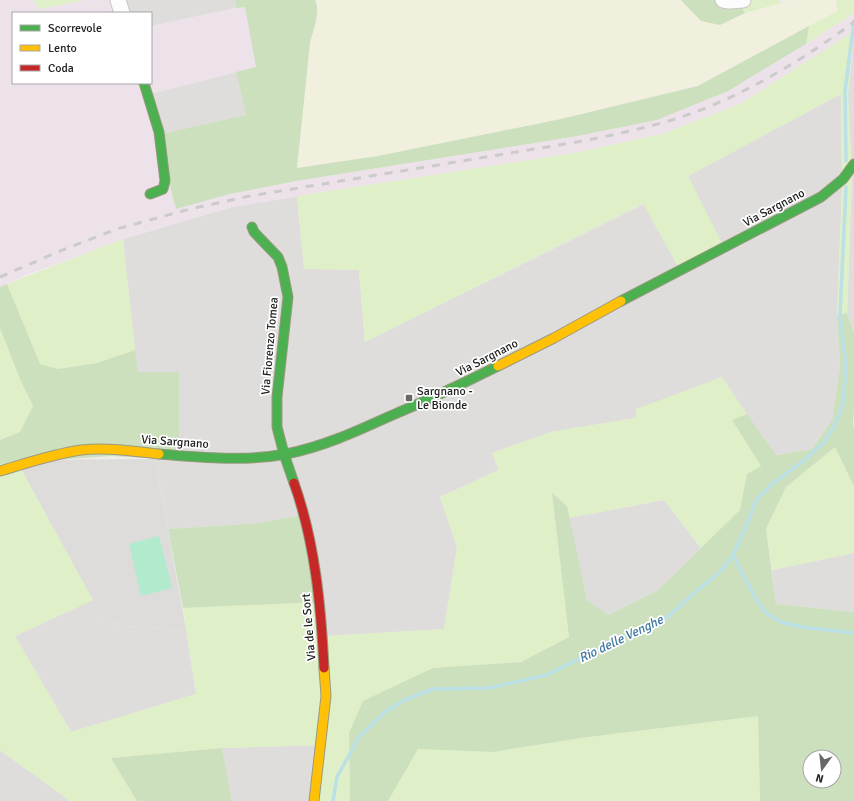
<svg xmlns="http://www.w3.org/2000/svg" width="854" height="801" viewBox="0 0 854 801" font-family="Signika,sans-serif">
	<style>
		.residential { fill: #dedddb }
		.industrial { fill: #ede2ea }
		.religious { fill: #dddcdb }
		.farmland { fill: #f1efdd }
		.grass { fill: #dfefc7 }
		.forest { fill: #cce0bd; fill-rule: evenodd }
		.pitch { fill: #b2eacd }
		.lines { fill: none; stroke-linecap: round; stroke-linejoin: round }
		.stream { stroke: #bbe0e5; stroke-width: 3.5 }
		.street-casing { stroke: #c8c7c6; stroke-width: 17 }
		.fast-casing { stroke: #9b9a80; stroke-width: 11 }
		.slow-casing { stroke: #9b9a80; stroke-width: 11 }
		.jam-casing { stroke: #9b9a80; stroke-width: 11 }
		.street { stroke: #fdfcfc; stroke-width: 15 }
		.fast { stroke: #4caf50; stroke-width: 9 }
		.slow { stroke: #ffc107; stroke-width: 9 }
		.jam { stroke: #c62828; stroke-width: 9 }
		.rail { stroke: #cbcbcb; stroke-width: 3; stroke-dasharray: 8 8; stroke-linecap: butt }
		.poi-dot { fill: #696867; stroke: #fff; stroke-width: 1.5 }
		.labels { text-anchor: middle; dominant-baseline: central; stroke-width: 3.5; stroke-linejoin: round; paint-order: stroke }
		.street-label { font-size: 12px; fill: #212121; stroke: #fff }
		.poi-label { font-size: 12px; fill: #212121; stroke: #fff; text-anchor: start }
		.water-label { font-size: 13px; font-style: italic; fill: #3c77a2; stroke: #fff }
	</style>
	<rect width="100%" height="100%" fill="#efedea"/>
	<g class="residential">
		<polygon points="119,0 235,0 237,8 151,26 151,13 123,13"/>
		<polygon points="854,34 854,333 847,313 852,175 848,94"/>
		<polygon points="236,72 246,115 156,135 146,95"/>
		<polygon points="841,94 842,190 837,316 840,366 832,420 812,449 775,455 721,377 636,418 551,432 492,453 499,470 440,497 457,547 444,629 327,636 308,514 258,523 168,529 155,459 179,372 137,372 123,239 232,207 297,196 304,268 359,270 365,342 644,204 679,268 722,245 688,176"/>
		<polygon points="664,500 701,548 658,590 608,615 587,600 569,518"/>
		<polygon points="854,553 854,612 776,604 772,570"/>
		<polygon points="93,600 102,617 123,626 186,629 196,694 71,732 15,636"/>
		<polygon points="327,745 319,801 232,801 222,748"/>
		<polygon points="0,750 70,801 0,801"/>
	</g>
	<polygon class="industrial" points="0,0 33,0 40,9 85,0 119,0 123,13 13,13 13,83 151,83 151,26 245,6 257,67 146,95 176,209 230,194 296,181 572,137 657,120 728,91 806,44 854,13 854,30 845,37 740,104 662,134 574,153 232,207 123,239 24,276 0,287"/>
	<polygon class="religious" points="155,459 186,629 123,626 102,617 16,460"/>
	<polygon class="farmland" points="315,0 681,0 720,25 745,13 791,0 836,0 838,11 698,85 561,119 378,156 297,168 310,43 315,25 317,4"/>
	<g class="grass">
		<polygon points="33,0 85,0 40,9"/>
		<polygon points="737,0 780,0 781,3 745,13"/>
		<polygon points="836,0 854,0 854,13 806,44 809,26 838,11"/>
		<polygon points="854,30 848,94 852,175 847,313 837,316 842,190 841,94 688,176 723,245 679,268 643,204 365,342 359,270 304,269 297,196 574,153 662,134 740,104 845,37"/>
		<polygon points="123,239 135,350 97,363 58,369 40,364 7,284"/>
		<polygon points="0,328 20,379 33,406 20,432 0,440"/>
		<polygon points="722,377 747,414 732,420 761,466 747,475 741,510 701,548 664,500 569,518 567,506 552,494 569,637 521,662 433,668 349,733 350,801 319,801 326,745 222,748 111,758 137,801 70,801 0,750 0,464 16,460 93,600 15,636 71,732 196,694 183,608 322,602 327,636 444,629 457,547 440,497 499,470 492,453 551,432 636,418 636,409"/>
		<polygon points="835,447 854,486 854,553 772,570 766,529 786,487"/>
		<polygon points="758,716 760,801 388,801 418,749 493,752 581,738"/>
	</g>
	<g class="forest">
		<path d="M235,0H315C321,10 313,32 310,43L297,168L378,156L561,119L698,86L809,26L806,44L728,91L657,120L572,137L296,181L230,194L176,209L156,135L246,115L236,72L256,67L245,7L237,8Z"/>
		<polygon points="681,0 737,0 745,13 720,25 701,21"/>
		<polygon points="7,284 40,364 58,369 97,363 135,350 138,372 179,372 179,460 111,456 0,464 0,440 20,432 33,406 20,379 0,328 0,287"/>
		<path d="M847,313L854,333V411L853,424L854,430V486L835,447L786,487L766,529L776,604L854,612V801H760L758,716L581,738L493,752L418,749L388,801H350L349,733L363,701L433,668L521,662L569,637L552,493L567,506L587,600L608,615L658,590L740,510L747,474L761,466L732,420L747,414L776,455L812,449L832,420L840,366L837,316ZM810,757H834V781H810Z"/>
		<polygon points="308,514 322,602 183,608 168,529 258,523"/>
		<polygon points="222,748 232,801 137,801 111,758"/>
	</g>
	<polygon class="pitch" points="159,536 172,588 141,596 129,544"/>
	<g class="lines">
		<g class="stream">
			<polyline points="846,161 845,91 854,21"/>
			<polyline points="733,555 755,597 766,613 781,622 802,627 854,633"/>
			<polyline points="333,801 337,777 359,737 386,711 405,700 433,689 489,688 547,675 621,638 663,621 700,588 721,571 733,555 748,522 756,500 772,484 802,462 824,442 835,425 843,403 846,367 840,315 846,187"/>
		</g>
		<defs>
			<g id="street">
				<polyline points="118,0 122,13"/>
				<polyline points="723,0 729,1 743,0"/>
			</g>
			<g id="fast">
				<polyline points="144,83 159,132 165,181 163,189 150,194"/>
				<polyline points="252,227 254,232 278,257 282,267 288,297 277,397 277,427 284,454 294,483"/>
				<polyline points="621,301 821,197 843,179 854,164"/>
				<path d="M159,454C200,457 244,462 286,454C322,447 355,432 388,417C426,401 462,384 498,366"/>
			</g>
			<g id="slow">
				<polyline points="498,366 554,338 621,301"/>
				<path d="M0,471C27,463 53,454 81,450C107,447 133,451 159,454"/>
				<polyline points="314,801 326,696 324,668"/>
			</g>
			<path id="jam" d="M294,483C315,542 321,606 324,668"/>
		</defs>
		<use href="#street" class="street-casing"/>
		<use href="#fast" class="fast-casing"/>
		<use href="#slow" class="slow-casing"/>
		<use href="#jam" class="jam-casing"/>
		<use href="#street" class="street"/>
		<use href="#fast" class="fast"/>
		<use href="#slow" class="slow"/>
		<use href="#jam" class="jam"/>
		<path class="rail" d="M0,277L60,251L117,229L190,209L250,196L577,142C609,136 641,129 672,120C739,99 798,63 854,22"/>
	</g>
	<rect class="poi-dot" x="405" y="394" width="8" height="8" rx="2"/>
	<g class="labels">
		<g class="street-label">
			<text transform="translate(774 208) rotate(-28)">Via Sargnano</text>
			<text transform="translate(270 346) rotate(-85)">Via Fiorenzo Tomea</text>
			<text transform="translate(487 358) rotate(-27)">Via Sargnano</text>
			<text transform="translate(175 442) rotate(4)">Via Sargnano</text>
			<text transform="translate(309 627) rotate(-95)">Via de le Sort</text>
		</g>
		<g class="poi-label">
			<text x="417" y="391">Sargnano -<tspan x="417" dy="14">Le Bionde</tspan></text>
		</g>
		<g class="water-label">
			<text transform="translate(621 639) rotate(-26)">Rio delle Venghe</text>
		</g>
	</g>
	<rect x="12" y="12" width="140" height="72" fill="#ffffff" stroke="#a6a6a6"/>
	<rect x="20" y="25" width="20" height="6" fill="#4caf50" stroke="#a6a6a6"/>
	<text x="48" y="32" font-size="12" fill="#212121">Scorrevole</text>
	<rect x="20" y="45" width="20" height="6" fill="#ffc107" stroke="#a6a6a6"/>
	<text x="48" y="52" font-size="12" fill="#212121">Lento</text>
	<rect x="20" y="65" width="20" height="6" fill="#c62828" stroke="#a6a6a6"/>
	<text x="48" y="72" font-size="12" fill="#212121">Coda</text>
	<g transform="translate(822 769) rotate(195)"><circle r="19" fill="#ffffff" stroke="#a6a6a6"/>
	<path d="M0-3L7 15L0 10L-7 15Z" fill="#696867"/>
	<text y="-6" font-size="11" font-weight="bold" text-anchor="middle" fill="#212121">N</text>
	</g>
</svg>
